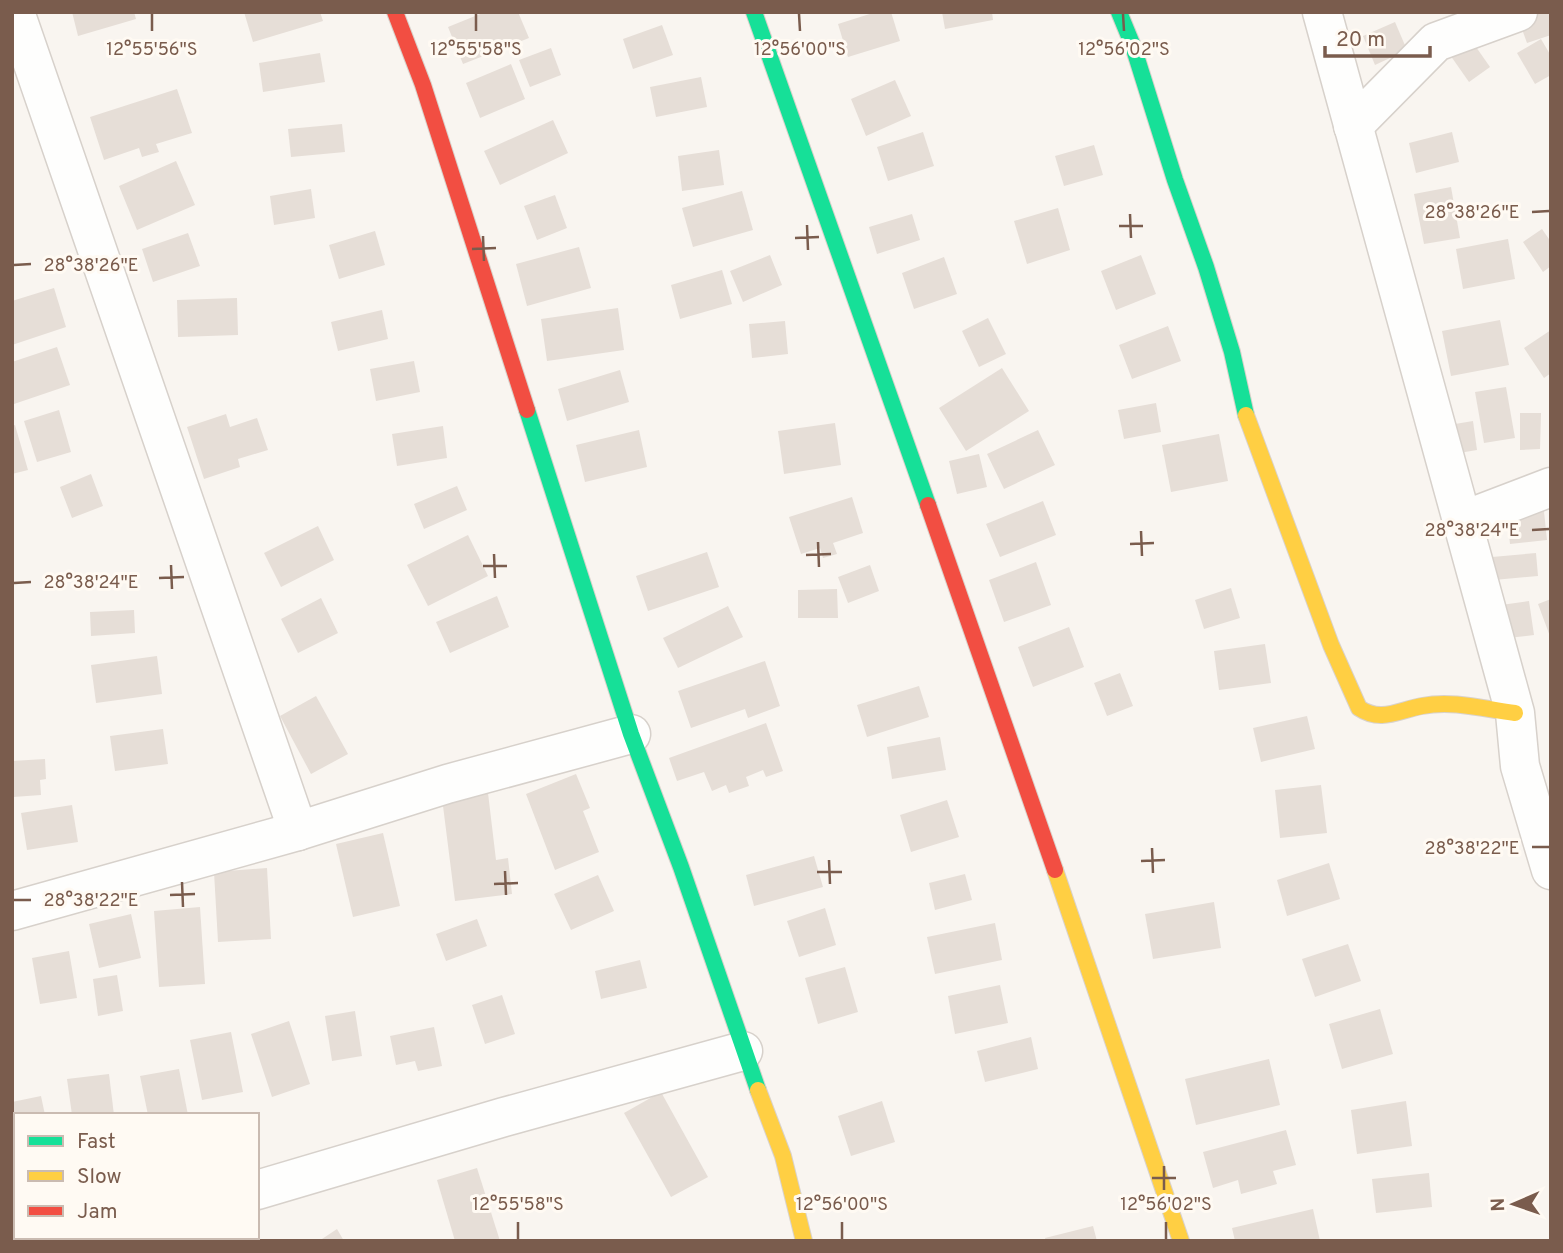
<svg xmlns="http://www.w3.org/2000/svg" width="1563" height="1253" viewBox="0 0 1563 1253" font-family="Overpass,sans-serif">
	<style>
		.building { fill: #e6ded7 }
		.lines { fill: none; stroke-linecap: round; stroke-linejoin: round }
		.street-casing { stroke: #d7d1cb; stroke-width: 41 }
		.fast-casing { stroke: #d9d2cb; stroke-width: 18 }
		.slow-casing { stroke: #d9d2cb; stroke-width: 18 }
		.jam-casing { stroke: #d9d2cb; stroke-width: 18 }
		.street { stroke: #fefefd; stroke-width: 38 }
		.fast { stroke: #16e098; stroke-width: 16 }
		.slow { stroke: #ffcf43; stroke-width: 16 }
		.jam { stroke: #f24e42; stroke-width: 16 }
		.ticks { fill: none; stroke: #7a5c4d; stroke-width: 2.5 }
		.ticks-label { font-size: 18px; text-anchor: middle; fill: #7a5c4d; stroke: #fffaf3; stroke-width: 6; stroke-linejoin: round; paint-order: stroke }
	</style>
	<rect width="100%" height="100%" fill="#f9f5f0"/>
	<g class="building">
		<polygon points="72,12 134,12 136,19 78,36"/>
		<polygon points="244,12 320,12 323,21 253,42"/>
		<polygon points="485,12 518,12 529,38 463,64 448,27"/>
		<polygon points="876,12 891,12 900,41 848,57 838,24"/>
		<polygon points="942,12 992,12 993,20 945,29"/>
		<polygon points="1533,12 1551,12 1551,35 1527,43 1518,18"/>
		<polygon points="1395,22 1407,50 1375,65 1363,36"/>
		<polygon points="662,25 673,55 633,69 623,39"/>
		<polygon points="1469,37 1490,67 1469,82 1448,52"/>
		<polygon points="1541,39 1551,56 1551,75 1535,84 1517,53"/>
		<polygon points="551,48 561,75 530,87 519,60"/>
		<polygon points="320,53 325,82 263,92 259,63"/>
		<polygon points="511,64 525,99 480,118 466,83"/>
		<polygon points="701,77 707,107 656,117 650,87"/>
		<polygon points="895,80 911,116 866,136 851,99"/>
		<polygon points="177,89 192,133 156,144 159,152 142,157 139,148 104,160 90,117"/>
		<polygon points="553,120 568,153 500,185 484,151"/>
		<polygon points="342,124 345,152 291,157 288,129"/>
		<polygon points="923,132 934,166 888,181 877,147"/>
		<polygon points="1452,132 1459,162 1416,173 1409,143"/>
		<polygon points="1094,145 1103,175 1064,186 1055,156"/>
		<polygon points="719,150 724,185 682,191 678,156"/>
		<polygon points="176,161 195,205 137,230 119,186"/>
		<polygon points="1451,187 1460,238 1424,244 1414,194"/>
		<polygon points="311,189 315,218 274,225 270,196"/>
		<polygon points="742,191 753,230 693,247 682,208"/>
		<polygon points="555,195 567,228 537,240 524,206"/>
		<polygon points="1058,208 1070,250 1027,264 1014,221"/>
		<polygon points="912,214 920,240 877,254 869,227"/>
		<polygon points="1542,229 1551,242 1551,266 1543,272 1523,242"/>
		<polygon points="375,231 385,265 339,279 329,245"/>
		<polygon points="188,233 200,266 153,282 142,249"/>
		<polygon points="1508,239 1515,279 1463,289 1456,249"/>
		<polygon points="579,247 591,288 527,306 516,264"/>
		<polygon points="770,255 782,285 743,302 730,271"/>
		<polygon points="1141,255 1156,294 1116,310 1101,271"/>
		<polygon points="944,257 957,294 914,309 902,273"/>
		<polygon points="722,270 732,304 680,319 671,285"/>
		<polygon points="54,288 66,327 12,345 12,301"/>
		<polygon points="237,298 238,335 178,337 177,300"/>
		<polygon points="618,308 624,350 547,361 541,319"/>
		<polygon points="382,310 388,339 338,351 331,322"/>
		<polygon points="988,318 1006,354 979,367 962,331"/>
		<polygon points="1500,320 1509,365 1451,376 1442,331"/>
		<polygon points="785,321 788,354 752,358 749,324"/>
		<polygon points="1168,326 1181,361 1132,379 1119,345"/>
		<polygon points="1551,330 1551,373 1544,378 1524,348"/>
		<polygon points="57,347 70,385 14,404 12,362"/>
		<polygon points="414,361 420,392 376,401 370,369"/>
		<polygon points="1002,368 1029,411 966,451 939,408"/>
		<polygon points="620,370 629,402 567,421 558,389"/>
		<polygon points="1506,387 1515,438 1484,443 1475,392"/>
		<polygon points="1156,403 1161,432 1124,439 1118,410"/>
		<polygon points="59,410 71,452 37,462 24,421"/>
		<polygon points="1520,413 1541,413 1540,449 1520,450"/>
		<polygon points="226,414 230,427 257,418 268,450 238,459 240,467 204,479 187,427"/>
		<polygon points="1473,421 1477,450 1459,453 1455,424"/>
		<polygon points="835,423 841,465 784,474 778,431"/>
		<polygon points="15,425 28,470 12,474 12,426"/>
		<polygon points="443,426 447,458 397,466 392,434"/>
		<polygon points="639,430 647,467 585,482 576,445"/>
		<polygon points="1038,430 1055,465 1004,489 987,454"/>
		<polygon points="1219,434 1228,481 1171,492 1162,445"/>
		<polygon points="979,454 987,487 957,494 949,461"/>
		<polygon points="91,474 103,506 72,518 60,487"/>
		<polygon points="457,486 467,510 424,529 414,504"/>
		<polygon points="852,497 863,533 833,543 837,554 823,558 820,548 801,554 789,517"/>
		<polygon points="1043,501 1056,535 1000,557 986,524"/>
		<polygon points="1543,502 1547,540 1510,544 1506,506"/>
		<polygon points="318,526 334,560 281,587 264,553"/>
		<polygon points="468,535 488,576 428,606 407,565"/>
		<polygon points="707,552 719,587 648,611 636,576"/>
		<polygon points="1536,553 1538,576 1494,580 1492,557"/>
		<polygon points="1036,562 1051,605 1004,622 989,580"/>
		<polygon points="870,565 879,591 848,603 838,577"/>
		<polygon points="1231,588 1240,618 1204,629 1195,600"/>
		<polygon points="837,589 838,618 798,618 798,590"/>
		<polygon points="497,596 509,627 450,653 436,622"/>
		<polygon points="321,598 338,633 298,653 281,619"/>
		<polygon points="1551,599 1551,639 1538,604"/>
		<polygon points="1529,601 1534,635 1499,639 1494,606"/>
		<polygon points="728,606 743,637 678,668 663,638"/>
		<polygon points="134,610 135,633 91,636 90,612"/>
		<polygon points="1069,627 1084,667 1033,687 1018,647"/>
		<polygon points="1265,644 1271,683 1219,690 1214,651"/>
		<polygon points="157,656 162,694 96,703 91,665"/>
		<polygon points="765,661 780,706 748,718 745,709 691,728 678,691"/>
		<polygon points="1120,673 1133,706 1107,716 1094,683"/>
		<polygon points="919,686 929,717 867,737 857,705"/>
		<polygon points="316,696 348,754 311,774 280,716"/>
		<polygon points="1307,716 1315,749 1261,762 1253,728"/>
		<polygon points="766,723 783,771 766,777 763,770 746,777 749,786 729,793 726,785 712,791 704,772 677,781 669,758"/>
		<polygon points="163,729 168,764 115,771 110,736"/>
		<polygon points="940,737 946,770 892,779 887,747"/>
		<polygon points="45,759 46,779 40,780 41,795 13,797 12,761"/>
		<polygon points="576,774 590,808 583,811 599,852 555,870 526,794"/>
		<polygon points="1321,785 1327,833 1280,838 1275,790"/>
		<polygon points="488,793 496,860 508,858 512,894 455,901 442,798"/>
		<polygon points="947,800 959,837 911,852 900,815"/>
		<polygon points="72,805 78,842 27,850 21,813"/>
		<polygon points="383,833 400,906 353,917 336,844"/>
		<polygon points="814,856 823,887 754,906 746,875"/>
		<polygon points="1329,863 1340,899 1287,916 1277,880"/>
		<polygon points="267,868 271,939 218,942 214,872"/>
		<polygon points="965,874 972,900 935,910 929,883"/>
		<polygon points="598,875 614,911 571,930 554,894"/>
		<polygon points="1214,902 1221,948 1153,959 1145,914"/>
		<polygon points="200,907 205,984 159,987 154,911"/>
		<polygon points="825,908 836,945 799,957 787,921"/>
		<polygon points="131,914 141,958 99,968 89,924"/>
		<polygon points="477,919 487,946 446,961 436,934"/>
		<polygon points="995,923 1002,960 935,974 927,937"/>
		<polygon points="1348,944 1361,981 1315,997 1302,959"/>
		<polygon points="69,951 77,998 40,1004 32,958"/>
		<polygon points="640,960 647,988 601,999 595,971"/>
		<polygon points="845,967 858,1012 818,1024 805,978"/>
		<polygon points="117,975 123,1011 98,1016 93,979"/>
		<polygon points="1000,985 1008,1023 955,1034 948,996"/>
		<polygon points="502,995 515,1034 485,1044 472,1005"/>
		<polygon points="1380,1009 1393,1054 1342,1069 1329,1024"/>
		<polygon points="355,1011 362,1056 332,1061 325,1016"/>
		<polygon points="289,1021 310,1084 272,1097 251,1034"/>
		<polygon points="434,1027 442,1066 418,1071 415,1061 396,1065 390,1036"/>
		<polygon points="231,1032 243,1092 202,1100 190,1040"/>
		<polygon points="1031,1037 1038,1069 985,1082 977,1051"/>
		<polygon points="1269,1059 1280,1105 1196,1125 1185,1079"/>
		<polygon points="179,1069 188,1115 148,1115 140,1076"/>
		<polygon points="109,1074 114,1115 72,1115 67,1079"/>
		<polygon points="661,1092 708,1177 671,1197 624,1113"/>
		<polygon points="41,1096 45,1115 16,1115 15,1148 12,1138 12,1102"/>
		<polygon points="882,1101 895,1142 851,1156 838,1116"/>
		<polygon points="1406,1101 1412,1146 1357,1154 1351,1110"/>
		<polygon points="1286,1130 1296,1165 1273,1171 1277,1184 1241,1194 1238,1180 1213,1188 1203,1152"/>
		<polygon points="477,1168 500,1241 455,1241 437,1180"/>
		<polygon points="1429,1173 1432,1207 1376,1213 1372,1179"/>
		<polygon points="1313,1209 1320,1241 1235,1241 1232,1228"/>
		<polygon points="1093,1226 1097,1241 1046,1241 1045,1238"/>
		<polygon points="337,1229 344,1241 319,1241"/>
	</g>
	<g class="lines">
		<defs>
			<g id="street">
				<polyline points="15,12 298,831"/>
				<polyline points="1322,12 1515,713 1520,766 1551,870"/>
				<polyline points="1353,126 1436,42 1518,12"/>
				<polyline points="1462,521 1551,487"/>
				<polyline points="12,911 298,831 447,784 631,734"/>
				<polyline points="257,1190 504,1117 743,1051"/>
				<polyline points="118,1241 127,1237"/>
			</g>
			<g id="fast">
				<polyline points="754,12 928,505"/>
				<polyline points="1119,12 1133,46 1175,180 1206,267 1232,352 1246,415"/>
				<polyline points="527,410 631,734 681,867 758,1090"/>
			</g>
			<g id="slow">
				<path d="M1246,415L1331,645L1359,708C1381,723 1399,710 1422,706C1453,700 1484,709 1515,713"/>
				<polyline points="1055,870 1181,1241"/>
				<polyline points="758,1090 783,1156 804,1241"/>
			</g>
			<g id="jam">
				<polyline points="395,12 423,85 527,410"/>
				<polyline points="928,505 1055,870"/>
			</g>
		</defs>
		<use href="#street" class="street-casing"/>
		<use href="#fast" class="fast-casing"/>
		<use href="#slow" class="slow-casing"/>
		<use href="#jam" class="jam-casing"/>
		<use href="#street" class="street"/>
		<use href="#fast" class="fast"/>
		<use href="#slow" class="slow"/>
		<use href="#jam" class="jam"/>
	</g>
	<path class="ticks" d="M152,14V31M476,14V31M799,14L800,31M1123,14L1124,31M1532,212L1549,211M1130,214L1131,238M807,225L808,250M1119,226H1143M483,236L484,261M795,238L819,237M472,249L496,248M14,265L31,264M1532,530L1549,529M1141,531L1142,556M818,542L819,567M1130,544L1154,543M494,554L495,578M806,555L831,554M171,565L172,589M483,566H507M159,578L184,577M14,583L31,582M1532,847H1549M1152,848L1153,873M829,860L830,884M1141,861L1165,860M505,871L506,895M817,872H842M182,882L183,907M494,884L518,883M170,895L195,894M14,900H31M1164,1166V1190M1152,1178H1176M518,1222V1239M842,1222V1239M1166,1222V1239"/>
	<g class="ticks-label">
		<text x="152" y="55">12°55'56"S</text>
		<text x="476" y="55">12°55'58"S</text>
		<text x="800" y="55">12°56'00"S</text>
		<text x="1124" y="55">12°56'02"S</text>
		<text x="1472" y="218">28°38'26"E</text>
		<text x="91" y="271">28°38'26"E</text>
		<text x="1472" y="536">28°38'24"E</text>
		<text x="91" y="588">28°38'24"E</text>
		<text x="1472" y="854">28°38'22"E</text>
		<text x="91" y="906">28°38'22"E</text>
		<text x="518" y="1210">12°55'58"S</text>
		<text x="842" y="1210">12°56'00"S</text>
		<text x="1166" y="1210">12°56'02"S</text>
	</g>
	<rect width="1563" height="1253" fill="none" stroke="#7a5c4d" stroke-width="28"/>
	<rect x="14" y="1113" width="245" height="126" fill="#fffaf3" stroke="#cabbb1" stroke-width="2"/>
	<rect x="28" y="1136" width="35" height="10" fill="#16e098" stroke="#cabbb1" stroke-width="2"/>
	<text x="77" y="1148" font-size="21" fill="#7a5c4d">Fast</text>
	<rect x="28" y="1171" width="35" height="10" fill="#ffcf43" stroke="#cabbb1" stroke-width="2"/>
	<text x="77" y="1183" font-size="21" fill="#7a5c4d">Slow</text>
	<rect x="28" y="1206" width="35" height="10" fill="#f24e42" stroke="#cabbb1" stroke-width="2"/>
	<text x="77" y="1218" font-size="21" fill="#7a5c4d">Jam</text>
	<g transform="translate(1514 1204) rotate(268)" stroke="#fffaf3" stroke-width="5" paint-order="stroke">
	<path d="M0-5L12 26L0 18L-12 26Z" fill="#7a5c4d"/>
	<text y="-10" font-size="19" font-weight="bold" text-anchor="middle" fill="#7a5c4d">N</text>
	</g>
	<path d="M1325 46v10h105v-10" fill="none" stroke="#7a5c4d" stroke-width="3.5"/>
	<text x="1336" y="46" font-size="21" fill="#7a5c4d" stroke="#fffaf3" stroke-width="5" paint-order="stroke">20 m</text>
</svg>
